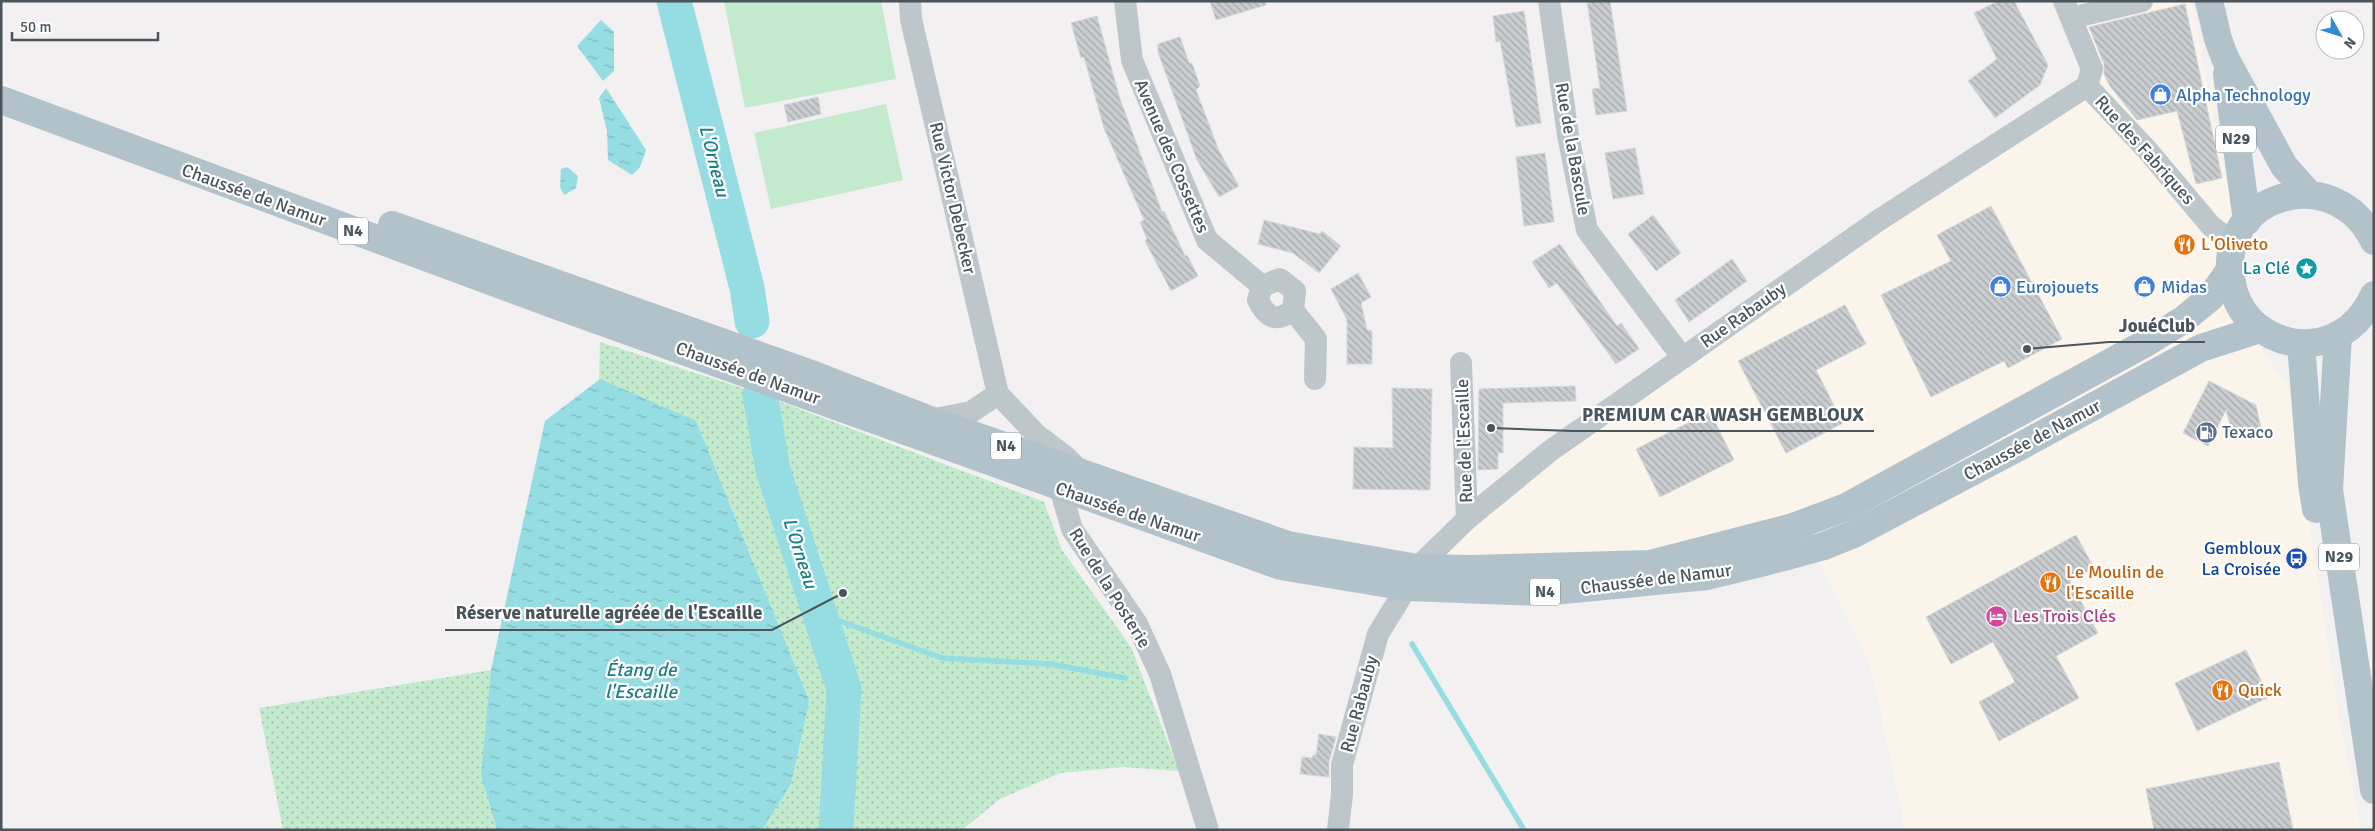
<svg xmlns="http://www.w3.org/2000/svg" width="2375" height="831" viewBox="0 0 2375 831" font-family="Signika,sans-serif">
	<style>
		.commercial { fill: #faf4eb }
		.park { fill: url(#park-dots) }
		.pitch { fill: #c3eacd }
		.water { fill: url(#water-ripples) }
		.lines { fill: none; stroke-linecap: round; stroke-linejoin: round }
		.stream { stroke: #95dde2; stroke-width: 5.5 }
		.river { stroke: #95dde2; stroke-width: 35 }
		.building { fill: url(#building-back-hatch); stroke: #d4d7da }
		.minor { stroke: #bdc6cb; stroke-width: 22 }
		.primary { stroke: #b2c2cb; stroke-width: 28 }
		.labels { text-anchor: middle; dominant-baseline: central; stroke-width: 4.5; stroke-linejoin: round; paint-order: stroke }
		.shield { fill: #fff; stroke: #80888c; stroke-width: 1 }
		.shield-label { font-size: 16px; font-weight: bold; fill: #4a555b }
		.shop-label { font-size: 18px; fill: #366cbe; stroke: #fff; text-anchor: start }
		.street-label { font-size: 18px; fill: #4a555b; stroke: #fff }
		.food-label { font-size: 18px; fill: #c56008; stroke: #fff; text-anchor: start }
		.culture-label { font-size: 18px; fill: #0d838f; stroke: #fff; text-anchor: end }
		.service-label { font-size: 18px; fill: #4e5e75; stroke: #fff; text-anchor: start }
		.transit-label { font-size: 18px; fill: #164399; stroke: #fff; text-anchor: end }
		.hotel-label { font-size: 18px; fill: #b23c85; stroke: #fff; text-anchor: start }
		.water-label { font-size: 19px; font-style: italic; fill: #1b8085; stroke: #fff }
		.leader { fill: none; stroke: #4a555b; stroke-width: 2 }
		.callout-dot { fill: #4a555b; stroke: #fff; stroke-width: 2 }
		.callout-label { font-size: 19px; text-anchor: middle; font-weight: bold; fill: #4a555b; stroke: #fff; stroke-width: 4.5; stroke-linejoin: round; paint-order: stroke }
	</style>
	<defs>
		<pattern id="park-dots" width="8" height="8" patternUnits="userSpaceOnUse" patternTransform="scale(1.25)"><rect width="8" height="8" fill="#c3eacd"/><path d="M2 2h.1M6 6h.1" fill="none" stroke="#a0c0a9" stroke-width="1.8" stroke-linecap="round"/></pattern>
		<pattern id="water-ripples" width="26" height="14" patternUnits="userSpaceOnUse" patternTransform="scale(1.25)"><rect width="26" height="14" fill="#95dde2"/><path d="M2 4q2-2 4 0t4 0M15 11q2-2 4 0t4 0" fill="none" stroke="#7cb6ba"/></pattern>
		<pattern id="building-back-hatch" width="6" height="6" patternUnits="userSpaceOnUse" patternTransform="scale(1.25)"><rect width="6" height="6" fill="#cacdd0"/><path d="M-1 5l2 2M0 0l6 6M5-1l2 2" fill="none" stroke="#a6a9ac"/></pattern>
	</defs>
	<rect width="100%" height="100%" fill="#f2f0f0"/>
	<polygon class="commercial" points="2064,1 2191,1 2233,214 2217,271 2256,341 2289,388 2339,717 2361,830 1903,830 1903,818 1870,665 1819,561 1417,568 1467,519 2087,86"/>
	<polygon class="park" points="600,342 760,394 1044,502 1062,550 1131,647 1179,771 1123,767 1060,773 1000,799 962,830 283,830 259,708 491,670 592,636"/>
	<g class="pitch">
		<polygon points="724,1 881,1 896,79 745,108"/>
		<polygon points="886,104 903,180 771,209 754,133"/>
	</g>
	<g class="water">
		<polygon points="601,20 614,32 614,71 603,81 577,46"/>
		<polygon points="606,88 646,150 640,167 632,175 608,160 607,131 599,98"/>
		<polygon points="567,167 578,176 576,188 564,195 560,187 561,169"/>
		<polygon points="600,379 696,421 809,701 791,784 762,830 497,830 481,775 491,670 545,421"/>
	</g>
	<g class="lines">
		<g class="stream">
			<polyline points="820,614 942,658 1050,664 1125,678"/>
			<polyline points="1412,644 1524,830"/>
		</g>
		<g class="river">
			<polyline points="674,1 747,288 752,321"/>
			<polyline points="760,394 773,470 844,689 836,830"/>
		</g>
	</g>
	<g class="building">
		<polygon points="1210,1 1265,1 1266,5 1216,20"/>
		<polygon points="1587,1 1610,1 1627,111 1596,115 1592,89 1600,88"/>
		<polygon points="1998,1 2014,1 2048,65 2040,85 1995,118 1968,81 1997,59 1974,13"/>
		<polygon points="2185,4 2222,178 2196,184 2177,111 2137,120 2110,86 2104,74 2104,64 2089,27"/>
		<polygon points="1524,11 1541,123 1516,127 1500,41 1496,42 1493,16"/>
		<polygon points="1097,16 1120,99 1162,212 1164,211 1185,256 1187,255 1198,276 1171,291 1145,241 1147,239 1140,222 1144,220 1104,128 1084,57 1081,58 1071,23"/>
		<polygon points="1180,37 1189,63 1192,63 1200,86 1196,90 1219,151 1239,186 1219,197 1197,160 1158,52 1158,44"/>
		<polygon points="818,97 821,114 788,122 784,105"/>
		<polygon points="1635,148 1644,194 1613,199 1605,153"/>
		<polygon points="1545,153 1554,222 1524,226 1516,157"/>
		<polygon points="1991,206 2062,339 2008,368 2004,361 1931,397 1881,295 1951,261 1937,235"/>
		<polygon points="1653,215 1681,253 1656,271 1628,234"/>
		<polygon points="1264,220 1320,234 1322,231 1341,246 1319,273 1293,253 1258,244"/>
		<polygon points="1560,244 1617,326 1621,323 1639,349 1616,364 1557,283 1549,288 1532,262"/>
		<polygon points="1732,259 1747,281 1689,322 1675,300"/>
		<polygon points="1358,273 1371,297 1361,303 1367,330 1372,331 1372,364 1347,364 1347,320 1331,289"/>
		<polygon points="1845,305 1866,344 1816,370 1843,423 1786,453 1738,361"/>
		<polygon points="2209,381 2256,405 2262,433 2234,439 2226,410 2208,446 2183,433"/>
		<polygon points="1575,386 1576,401 1503,403 1503,453 1498,453 1498,469 1478,470 1479,389"/>
		<polygon points="1392,388 1432,389 1430,490 1353,489 1354,447 1393,448"/>
		<polygon points="1710,412 1734,460 1660,497 1636,449"/>
		<polygon points="2076,535 2094,568 2070,581 2098,633 2056,656 2079,698 1999,741 1979,702 2015,682 1993,642 1951,664 1926,617"/>
		<polygon points="2246,650 2269,697 2197,731 2175,683"/>
		<polygon points="1319,734 1336,737 1329,762 1329,777 1300,774 1302,757 1312,758 1313,755 1316,755"/>
		<polygon points="2279,762 2293,830 2154,830 2146,789"/>
	</g>
	<g class="lines">
		<g class="minor">
			<polyline points="910,1 911,19 998,394 1037,435 1066,457 1079,470"/>
			<polyline points="1125,1 1132,60 1207,240 1262,286"/>
			<polyline points="1549,1 1568,135 1587,230 1682,357"/>
			<polyline points="2064,1 2092,69 2087,86"/>
			<polyline points="2071,18 2142,1"/>
			<polyline points="2087,86 2148,151 2211,226 2234,244"/>
			<path d="M1280,279L1295,291L1293,310C1276,323 1267,318 1258,300L1262,286Z"/>
			<polyline points="1293,310 1316,339 1315,379"/>
			<polyline points="1461,363 1467,519"/>
			<polyline points="930,420 971,412 998,394"/>
			<polyline points="1060,488 1072,529 1137,624 1160,674 1208,830"/>
			<polyline points="1417,568 1467,519 1550,451 1879,220 2087,86"/>
			<polyline points="1338,830 1342,794 1342,765 1378,634 1407,587"/>
		</g>
		<g class="primary">
			<polyline points="2209,1 2218,39 2225,58 2284,166 2309,194"/>
			<polyline points="2227,74 2247,221"/>
			<polyline points="1,100 550,303 1281,566 1407,587 1543,592 1707,576 1761,563 1824,546 1856,533 2028,442 2201,348 2260,329"/>
			<polyline points="392,225 814,375 930,420 1288,545 1417,568 1471,569 1650,564 1793,527 1846,507 2144,344 2183,320 2211,297 2229,271"/>
			<path d="M2374,241C2335,160 2218,194 2231,278C2233,295 2240,310 2252,322C2268,336 2288,345 2311,343C2340,340 2362,322 2374,295"/>
			<polyline points="2338,335 2329,490 2374,790"/>
			<polyline points="2301,344 2312,484 2316,509"/>
		</g>
	</g>
	<defs>
		<symbol id="shop-disc" viewBox="-11 -11 22 22"><circle r="9.5" fill="#3f7fe0" stroke="#fff"/><path d="M-5-2.5h2.3a2.7 3.5 0 0 1 5.4 0H5L5.5 6h-11ZM-1.5-2.5h3a1.5 2.3 0 0 0-3 0Z" fill="#fff"/></symbol>
		<symbol id="restaurant-disc" viewBox="-11 -11 22 22"><circle r="9.5" fill="#e8710a" stroke="#fff"/><path d="M-5-6h1v4h1v-4h1v4h1v-4h1v5L-1.5 .5V6h-2V.5L-5-1ZM5-6V6H3V1.5H1.5Q1.5-4 5-6Z" fill="#fff"/></symbol>
		<symbol id="sight-disc" viewBox="-11 -11 22 22"><circle r="9.5" fill="#0f9aa8" stroke="#fff"/><path d="M0-6L1.8-2.2L6-1.7L2.9 1.2L3.7 5.4L0 3.3L-3.7 5.4L-2.9 1.2L-6-1.7L-1.8-2.2Z" fill="#fff"/></symbol>
		<symbol id="fuel-disc" viewBox="-11 -11 22 22"><circle r="9.5" fill="#5c6f8a" stroke="#fff"/><path d="M-5.5-6h7V0h2V4h1.3V-2.5L3-4.5l.8-.8L6-3V5H2.5V1h-1V6h-7ZM-4.2-4.7v3.2H.2V-4.7Z" fill="#fff"/></symbol>
		<symbol id="bus-disc" viewBox="-11 -11 22 22"><circle r="9.5" fill="#1a4fb4" stroke="#fff"/><path d="M-5-6H5V4H4V6H2V4H-2V6H-4V4H-5ZM-3.5-4V0h7V-4ZM-3.5 1.2v1.5H-2V1.2ZM2 1.2v1.5H3.5V1.2Z" fill="#fff"/></symbol>
		<symbol id="hotel-disc" viewBox="-11 -11 22 22"><circle r="9.5" fill="#d1479c" stroke="#fff"/><path d="M-6-4.5h1.5V1H6V5H4.5V3h-9V5H-6ZM-4 0a1.8 1.8 0 1 1 3.6 0ZM.5 0V-2.5h3Q6-2.5 6 0Z" fill="#fff"/></symbol>
	</defs>
	<g fill-rule="evenodd">
		<use href="#shop-disc" x="2148" y="82" width="25" height="25"/>
		<use href="#restaurant-disc" x="2172" y="232" width="25" height="25"/>
		<use href="#sight-disc" x="2294" y="256" width="25" height="25"/>
		<use href="#shop-disc" x="1988" y="274" width="25" height="25"/>
		<use href="#shop-disc" x="2132" y="274" width="25" height="25"/>
		<use href="#fuel-disc" x="2194" y="420" width="25" height="25"/>
		<use href="#bus-disc" x="2284" y="546" width="25" height="25"/>
		<use href="#restaurant-disc" x="2038" y="570" width="25" height="25"/>
		<use href="#hotel-disc" x="1984" y="604" width="25" height="25"/>
		<use href="#restaurant-disc" x="2210" y="678" width="25" height="25"/>
	</g>
	<g class="labels">
		<g class="shield">
			<rect x="2216" y="125.5" width="40" height="27" rx="4"/>
			<rect x="338" y="217.5" width="30" height="27" rx="4"/>
			<rect x="991" y="432.5" width="30" height="27" rx="4"/>
			<rect x="2319" y="543.5" width="40" height="27" rx="4"/>
			<rect x="1530" y="578.5" width="30" height="27" rx="4"/>
		</g>
		<g class="shield-label">
			<text x="2236" y="139">N29</text>
			<text x="353" y="231">N4</text>
			<text x="1006" y="446">N4</text>
			<text x="2339" y="557">N29</text>
			<text x="1545" y="592">N4</text>
		</g>
		<g class="shop-label">
			<text x="2176" y="95">Alpha Technology</text>
			<text x="2016" y="287">Eurojouets</text>
			<text x="2161" y="287">Midas</text>
		</g>
		<g class="street-label">
			<text transform="translate(1573 149) rotate(80)">Rue de la Bascule</text>
			<text transform="translate(2145 150) rotate(48)">Rue des Fabriques</text>
			<text transform="translate(1172 156) rotate(67)">Avenue des Cossettes</text>
			<text transform="translate(254 195) rotate(20)">Chaussée de Namur</text>
			<text transform="translate(953 198) rotate(77)">Rue Victor Debecker</text>
			<text transform="translate(1743 315) rotate(-35)">Rue Rabauby</text>
			<text transform="translate(748 373) rotate(20)">Chaussée de Namur</text>
			<text transform="translate(2032 440) rotate(-28)">Chaussée de Namur</text>
			<text transform="translate(1464 441) rotate(-92)">Rue de l'Escaille</text>
			<text transform="translate(1128 512) rotate(19)">Chaussée de Namur</text>
			<text transform="translate(1656 579) rotate(-7)">Chaussée de Namur</text>
			<text transform="translate(1110 588) rotate(58)">Rue de la Posterie</text>
			<text transform="translate(1359 704) rotate(-75)">Rue Rabauby</text>
		</g>
		<g class="food-label">
			<text x="2201" y="244">L'Oliveto</text>
			<text x="2066" y="572">Le Moulin de<tspan x="2066" dy="21">l'Escaille</tspan></text>
			<text x="2238" y="690">Quick</text>
		</g>
		<g class="culture-label">
			<text x="2290" y="268">La Clé</text>
		</g>
		<g class="service-label">
			<text x="2222" y="432">Texaco</text>
		</g>
		<g class="transit-label">
			<text x="2281" y="548">Gembloux<tspan x="2281" dy="21">La Croisée</tspan></text>
		</g>
		<g class="hotel-label">
			<text x="2013" y="616">Les Trois Clés</text>
		</g>
		<g class="water-label">
			<text transform="translate(714 161) rotate(76)">L'Orneau</text>
			<text transform="translate(800 553) rotate(72)">L'Orneau</text>
			<text x="641" y="670">Étang de<tspan x="641" dy="22">l'Escaille</tspan></text>
		</g>
	</g>
	<path class="leader" d="M2027 349L2109 342H2205M1491 428L1572 431H1874M843 593L772 630H445"/>
	<g class="callout-dot">
		<circle cx="2027" cy="349" r="5"/>
		<circle cx="1491" cy="428" r="5"/>
		<circle cx="843" cy="593" r="5"/>
	</g>
	<g class="callout-label">
		<text x="2157" y="332">JouéClub</text>
		<text x="1723" y="421">PREMIUM CAR WASH GEMBLOUX</text>
		<text x="609" y="619">Réserve naturelle agréée de l'Escaille</text>
	</g>
	<rect width="2375" height="831" fill="none" stroke="#4a555b" stroke-width="5"/>
	<g transform="translate(2340 35) rotate(129)"><circle r="24" fill="#ffffff" stroke="#b7bbbd"/>
	<path d="M0-4L9 19L0 12L-9 19Z" fill="#2e8bcd"/>
	<text y="-8" font-size="14" font-weight="bold" text-anchor="middle" fill="#4a555b">N</text>
	</g>
	<path d="M12 32v8h146v-8" fill="none" stroke="#4a555b" stroke-width="2.5"/>
	<text x="20" y="32" font-size="15" fill="#4a555b" stroke="#ffffff" stroke-width="4" paint-order="stroke">50 m</text>
</svg>
